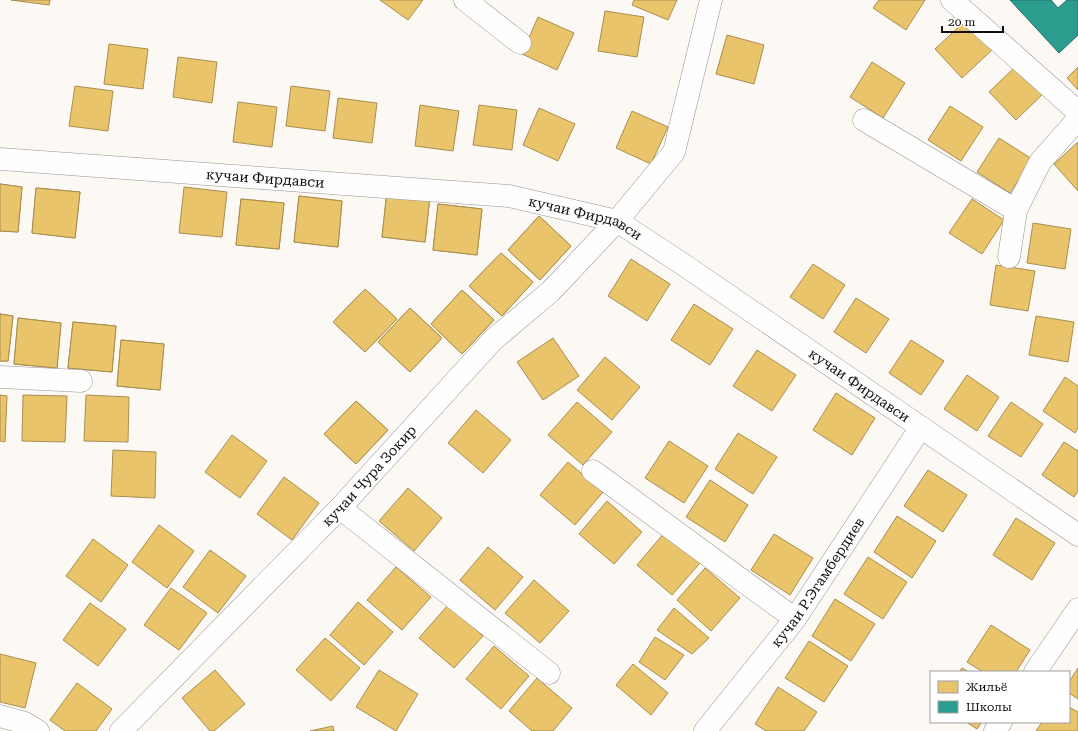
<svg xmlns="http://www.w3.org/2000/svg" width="1078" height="731" viewBox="0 0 1078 731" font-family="'Roboto Serif',serif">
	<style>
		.homes { fill: #e9c46a; stroke: #a88e4f }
		.schools { fill: #2a9d8f; stroke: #227269 }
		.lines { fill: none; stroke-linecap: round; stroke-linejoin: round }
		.minor-casing { stroke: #969493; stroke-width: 23 }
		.minor { stroke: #fffefe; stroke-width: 22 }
		.labels { text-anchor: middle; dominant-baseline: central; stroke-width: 4; stroke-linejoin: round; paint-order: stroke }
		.street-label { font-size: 14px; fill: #0f0f0f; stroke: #fff }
	</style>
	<rect width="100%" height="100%" fill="#fcf9f5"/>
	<g class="homes">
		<polygon points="11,0 50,0 49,5"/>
		<polygon points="380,0 423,0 408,20"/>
		<polygon points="634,0 677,0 668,20 632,5"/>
		<polygon points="879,0 925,0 906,30 873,8"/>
		<polygon points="605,11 644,17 637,57 598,51"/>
		<polygon points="538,17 574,33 557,70 522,54"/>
		<polygon points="965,21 992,50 962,78 935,49"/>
		<polygon points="727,35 764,45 754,84 716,74"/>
		<polygon points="109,44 148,49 143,89 104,84"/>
		<polygon points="178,57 217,62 212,103 173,97"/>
		<polygon points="872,62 905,83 883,118 850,97"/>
		<polygon points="1018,64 1045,92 1016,120 989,92"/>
		<polygon points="1078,67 1078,90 1067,78"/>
		<polygon points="75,86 113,91 108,131 69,126"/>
		<polygon points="291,86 330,91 325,131 286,126"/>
		<polygon points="338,98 377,103 372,143 333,138"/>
		<polygon points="238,102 277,107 272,147 233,142"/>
		<polygon points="420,105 459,111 453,151 415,146"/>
		<polygon points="479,105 517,110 512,150 473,145"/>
		<polygon points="950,106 983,127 961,161 928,140"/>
		<polygon points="539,108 575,124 558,161 523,145"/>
		<polygon points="632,111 668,127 651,164 616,148"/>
		<polygon points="999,138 1032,159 1010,193 977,172"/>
		<polygon points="1078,142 1078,191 1054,164"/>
		<polygon points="0,184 22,187 18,232 0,231"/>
		<polygon points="0,184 22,187 18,232 0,231"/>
		<polygon points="184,187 227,192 222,237 179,233"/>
		<polygon points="36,188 80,192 75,238 32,233"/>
		<polygon points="36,188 80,192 75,238 32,233"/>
		<polygon points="387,191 430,196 425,242 382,237"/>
		<polygon points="387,191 430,196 425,242 382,237"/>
		<polygon points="299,196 342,201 338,247 294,242"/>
		<polygon points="299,196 342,201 338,247 294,242"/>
		<polygon points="241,199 284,203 279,249 236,245"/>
		<polygon points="241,199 284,203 279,249 236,245"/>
		<polygon points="972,199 1004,220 982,254 949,233"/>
		<polygon points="438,204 482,209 477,255 433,250"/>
		<polygon points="438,204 482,209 477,255 433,250"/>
		<polygon points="539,216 571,246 540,280 508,250"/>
		<polygon points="539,216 571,246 540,280 508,250"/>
		<polygon points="1033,223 1071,229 1065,269 1027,263"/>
		<polygon points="501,253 533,282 502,316 469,286"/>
		<polygon points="501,253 533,282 502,316 469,286"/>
		<polygon points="631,259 670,284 647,321 608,296"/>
		<polygon points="813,264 845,285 823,319 790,297"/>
		<polygon points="996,265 1035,271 1028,311 990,305"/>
		<polygon points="365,289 397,319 365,352 333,322"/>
		<polygon points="365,289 397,319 365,352 333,322"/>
		<polygon points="462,290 494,320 462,354 431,324"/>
		<polygon points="462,290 494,320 462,354 431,324"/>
		<polygon points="856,298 889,319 866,353 834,332"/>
		<polygon points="694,304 733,329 710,365 671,340"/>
		<polygon points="410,308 442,338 410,372 378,342"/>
		<polygon points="410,308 442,338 410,372 378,342"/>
		<polygon points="0,314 13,316 8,361 0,361"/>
		<polygon points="0,314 13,316 8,361 0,361"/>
		<polygon points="1036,316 1074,322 1068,362 1029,355"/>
		<polygon points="18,318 61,323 57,368 14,364"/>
		<polygon points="18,318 61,323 57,368 14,364"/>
		<polygon points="73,322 116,326 112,372 68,368"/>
		<polygon points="73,322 116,326 112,372 68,368"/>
		<polygon points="553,338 579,376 543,400 517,362"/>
		<polygon points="121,340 164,344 160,390 117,386"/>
		<polygon points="121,340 164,344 160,390 117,386"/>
		<polygon points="911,340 944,361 921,395 889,373"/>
		<polygon points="757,350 796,375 772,411 733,386"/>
		<polygon points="605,357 640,387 612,420 577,390"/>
		<polygon points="967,375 999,397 977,431 944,409"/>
		<polygon points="1065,377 1078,386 1078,428 1075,433 1043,411"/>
		<polygon points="836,393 875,418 852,455 813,430"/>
		<polygon points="0,395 7,396 5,442 0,441"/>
		<polygon points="23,395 67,396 65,442 22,441"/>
		<polygon points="86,395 129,397 128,442 84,441"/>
		<polygon points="356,401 388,430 356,464 324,434"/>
		<polygon points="356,401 388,430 356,464 324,434"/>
		<polygon points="577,402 612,432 583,465 548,435"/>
		<polygon points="1011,402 1043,424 1021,457 988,436"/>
		<polygon points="476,410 511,440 483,473 448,443"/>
		<polygon points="738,433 777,457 753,494 715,469"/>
		<polygon points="232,435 267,461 240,498 205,472"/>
		<polygon points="669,441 708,466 684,503 645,478"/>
		<polygon points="1064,442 1078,451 1078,491 1074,497 1042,475"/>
		<polygon points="113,450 156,452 155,498 111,496"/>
		<polygon points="568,462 603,492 575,525 540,495"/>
		<polygon points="928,470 967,495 943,532 904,506"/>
		<polygon points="284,477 319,503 292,540 257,514"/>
		<polygon points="710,480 748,505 725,542 686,517"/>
		<polygon points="408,488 442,518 414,551 379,521"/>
		<polygon points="607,501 642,532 614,564 579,534"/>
		<polygon points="897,516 936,541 912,578 874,552"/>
		<polygon points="1016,518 1055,543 1032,580 993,555"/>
		<polygon points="159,525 194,551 167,588 132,562"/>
		<polygon points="665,532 700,563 672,595 637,565"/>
		<polygon points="774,534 813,558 790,595 751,570"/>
		<polygon points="93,539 128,565 101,602 66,576"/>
		<polygon points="488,547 523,577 495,610 460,580"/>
		<polygon points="210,550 246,576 218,613 183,587"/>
		<polygon points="868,557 907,582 883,619 844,594"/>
		<polygon points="396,567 431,597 402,630 367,600"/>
		<polygon points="705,568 740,598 711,631 677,600"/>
		<polygon points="534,580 569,611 540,643 505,613"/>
		<polygon points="171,588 207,613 179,650 144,625"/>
		<polygon points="835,599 875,624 851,661 812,636"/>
		<polygon points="358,602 393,632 364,665 330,635"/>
		<polygon points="90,603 126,629 98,666 63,640"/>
		<polygon points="448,605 483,636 454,668 419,638"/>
		<polygon points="674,608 709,638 692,654 657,630"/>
		<polygon points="991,625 1030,650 1016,672 983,672 967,662"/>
		<polygon points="655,637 684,655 665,680 639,662"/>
		<polygon points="325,638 360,668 331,701 296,670"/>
		<polygon points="809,641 848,666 824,702 785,678"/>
		<polygon points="494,646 529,676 501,709 466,679"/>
		<polygon points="0,654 36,663 25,708 0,702"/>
		<polygon points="633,664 668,693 651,715 616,685"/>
		<polygon points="962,668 969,672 959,672"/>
		<polygon points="1078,668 1078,699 1069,693 1069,682"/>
		<polygon points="215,670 245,704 214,731 210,731 182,698"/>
		<polygon points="379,670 418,694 396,731 356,707"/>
		<polygon points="537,678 572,708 553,731 532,731 509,711"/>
		<polygon points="77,683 112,709 96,731 65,731 50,720"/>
		<polygon points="778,687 817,712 804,731 766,731 755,724"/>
		<polygon points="1069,707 1078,712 1078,731 1036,731 1042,722 1069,722"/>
		<polygon points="966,722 982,722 977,729"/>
		<polygon points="333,726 334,731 310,731"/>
	</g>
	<polygon class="schools" points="1010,0 1051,0 1058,8 1067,0 1078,0 1078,35 1059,53"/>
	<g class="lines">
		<defs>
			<g id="minor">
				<polyline points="465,0 520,43"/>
				<polyline points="952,0 1078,112"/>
				<polyline points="864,120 1016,210"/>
				<path id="s1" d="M0,159L509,196L617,221L684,265L1078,535"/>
				<polyline points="1009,257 1016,210 1040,162 1078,119"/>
				<polyline points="0,377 81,381"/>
				<polyline points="593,471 795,619"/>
				<polyline points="340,508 549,673"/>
				<polyline points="1035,672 1078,609"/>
				<polyline points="0,716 25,723 38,731"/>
				<path id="s2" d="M121,731L340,508L493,340L551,291L617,221L674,152L711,0"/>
				<path id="s3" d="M705,731L795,619L921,427"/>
				<polyline points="995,731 1001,722"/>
			</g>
		</defs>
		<use href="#minor" class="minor-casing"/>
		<use href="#minor" class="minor"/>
	</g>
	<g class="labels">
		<g class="street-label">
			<text stroke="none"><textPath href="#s1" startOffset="266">кучаи Фирдавси</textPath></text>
			<text stroke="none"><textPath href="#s1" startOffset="590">кучаи Фирдавси</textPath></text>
			<text stroke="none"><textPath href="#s1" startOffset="914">кучаи Фирдавси</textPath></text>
			<text stroke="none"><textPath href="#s2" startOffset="356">кучаи Чура Зокир</textPath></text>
			<text stroke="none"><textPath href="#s3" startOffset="187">кучаи Р.Эгамбердиев</textPath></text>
		</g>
	</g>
	<rect x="930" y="671" width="140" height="52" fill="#ffffff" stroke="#9f9f9f"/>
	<rect x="938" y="681" width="20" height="12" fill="#e9c46a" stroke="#9f9f9f"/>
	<text x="966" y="691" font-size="12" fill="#0f0f0f">Жильё</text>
	<rect x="938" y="701" width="20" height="12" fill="#2a9d8f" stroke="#9f9f9f"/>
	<text x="966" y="711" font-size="12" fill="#0f0f0f">Школы</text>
	<path d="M942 26v6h61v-6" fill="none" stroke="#0f0f0f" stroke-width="2"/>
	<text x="948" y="26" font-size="12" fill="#0f0f0f" stroke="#ffffff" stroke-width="3" paint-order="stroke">20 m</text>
</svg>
